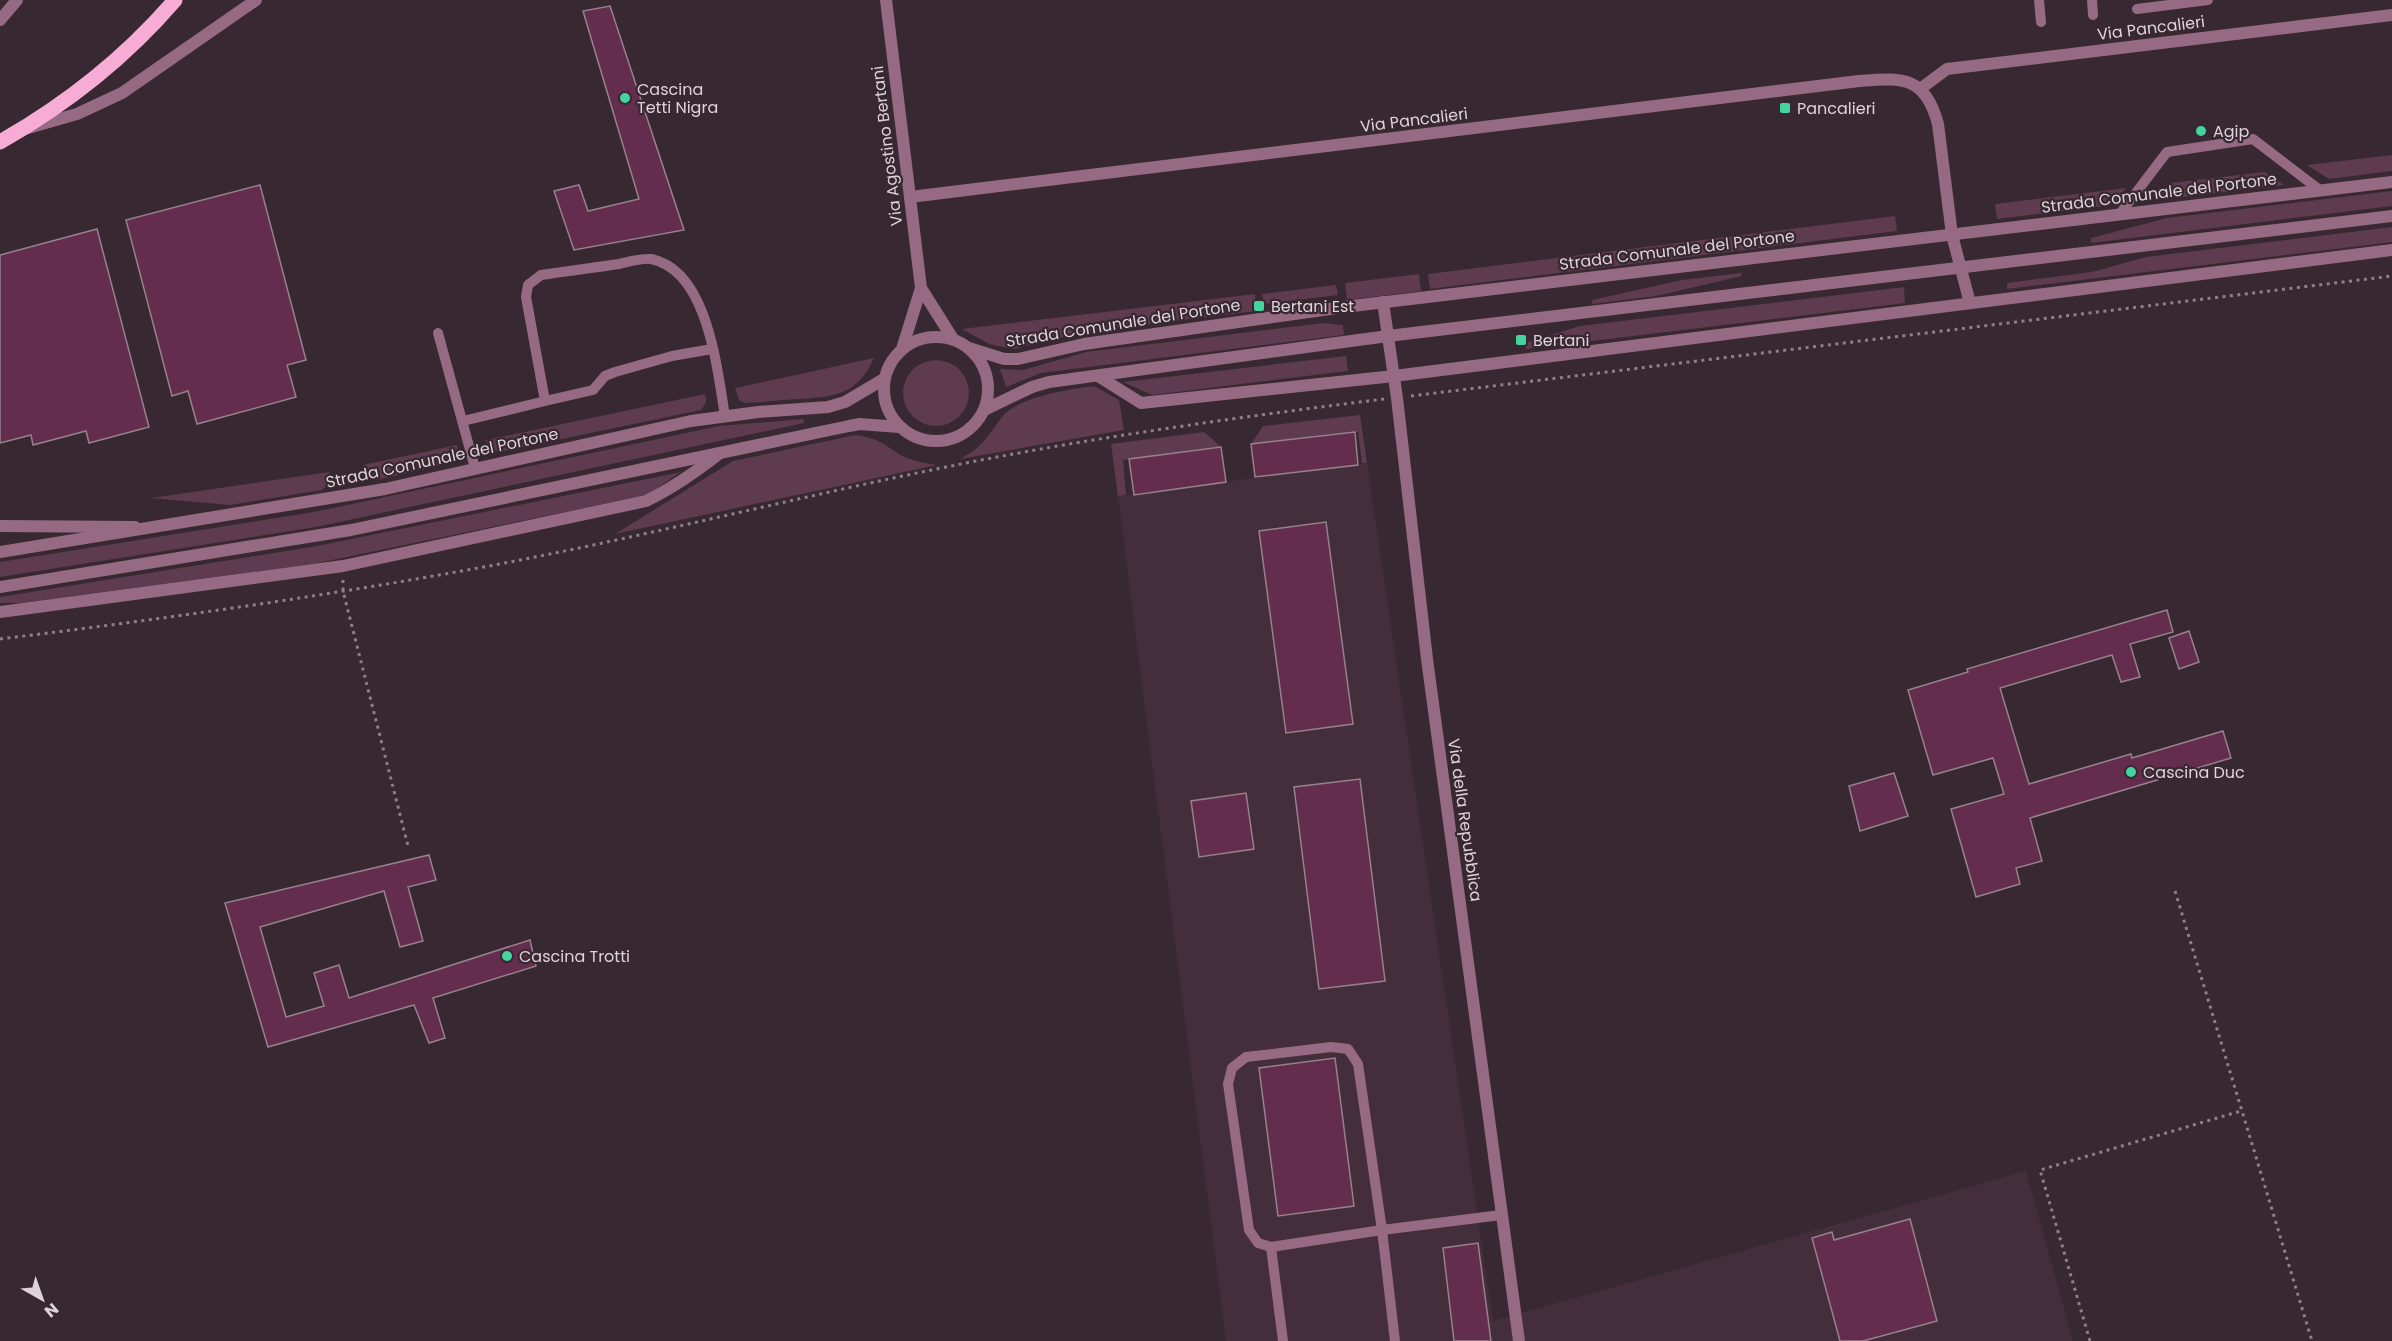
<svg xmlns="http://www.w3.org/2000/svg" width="2392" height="1341" viewBox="0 0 2392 1341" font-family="Poppins,sans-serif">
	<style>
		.built { fill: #442e3b }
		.green { fill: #5e3b4f }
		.building { fill: #642d4e; stroke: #95828c; stroke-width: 1.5 }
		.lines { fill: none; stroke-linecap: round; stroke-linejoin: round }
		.path { stroke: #8e8088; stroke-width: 3; stroke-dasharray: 3 4.5; stroke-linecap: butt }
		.service { stroke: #976a83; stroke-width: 10 }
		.minor { stroke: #976a83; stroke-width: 12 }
		.tertiary { stroke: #976a83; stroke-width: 12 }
		.primary { stroke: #f7acd6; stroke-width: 15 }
		.poi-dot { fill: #44d4a0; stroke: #382831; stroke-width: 2 }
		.labels { text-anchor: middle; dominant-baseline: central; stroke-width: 4.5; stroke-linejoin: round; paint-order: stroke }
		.street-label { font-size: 16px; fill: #ded3d9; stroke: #382831 }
		.poi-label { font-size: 16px; fill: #ded3d9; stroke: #382831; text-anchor: start }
	</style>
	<rect width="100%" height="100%" fill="#382831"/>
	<polygon class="built" points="1367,463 1493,1321 2026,1171 2073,1341 1226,1341 1118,496"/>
	<g class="green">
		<polygon points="2392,155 2392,171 2329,179 2307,165"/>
		<polygon points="2265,172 2284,185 2156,200 2170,183"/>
		<polygon points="2126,188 2113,205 1997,219 1995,204"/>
		<polygon points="2392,191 2392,206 2091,243 2091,238 2167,218"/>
		<polygon points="1895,216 1897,231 1430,289 1428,274"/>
		<polygon points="2392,227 2392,242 2007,289 2007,283 2092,272 2146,257"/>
		<polygon points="1741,273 1742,276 1656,296 1592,304 1592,300 1682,280"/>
		<polygon points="1419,274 1421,291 1347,300 1345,283"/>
		<polygon points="1336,285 1338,295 1264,304 1262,294"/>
		<polygon points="1904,287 1905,303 1526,349 1525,343 1580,326"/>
		<polygon points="1255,294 1256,311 1084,332 1014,349 989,344 962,329"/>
		<polygon points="1324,323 1343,325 1344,335 1041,373 1006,387 1000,369 1023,370 1086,352"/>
		<polygon points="1346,356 1348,371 1152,395 1123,382"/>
		<path d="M874,358C858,394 837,396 801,399C782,400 764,402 745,403L739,400L735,388Z"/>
		<circle cx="936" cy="393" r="33"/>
		<path d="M1094,386L1119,400L1124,430L960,459C985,445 986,438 1002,417C1017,397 1070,389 1094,386Z"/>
		<polygon points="705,394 706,402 701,410 499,452 488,447 486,440"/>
		<polygon points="1360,415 1367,463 1362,463 1358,432 1251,444 1263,426"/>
		<polygon points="803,419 804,423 316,527 0,577 0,562 314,512 719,426"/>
		<polygon points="1204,432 1221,447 1123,460 1126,495 1118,496 1111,444"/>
		<path d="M855,435C875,437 884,444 899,454C911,461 924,463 937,465L615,534L733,461Z"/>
		<path d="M457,445C459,455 460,458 451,463L377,480L366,475L363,465Z"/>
		<path d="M329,472C330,481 330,484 322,490L230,505L151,498Z"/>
		<polygon points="681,472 647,495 313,564 21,603 0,603 0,597 317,546"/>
	</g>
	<g class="building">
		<polygon points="610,6 684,230 574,250 554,191 579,185 588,211 639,199 583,11"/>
		<polygon points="260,185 306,360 287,365 296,397 197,424 188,391 172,396 126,220"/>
		<polygon points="97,229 149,427 89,443 86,431 33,445 31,435 0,443 0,255"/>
		<polygon points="1355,432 1358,465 1255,477 1251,444"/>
		<polygon points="1221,447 1226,482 1134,495 1129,459"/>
		<polygon points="1326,522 1353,724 1286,733 1259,531"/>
		<polygon points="2167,610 2173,632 2130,644 2140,677 2121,682 2112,655 2000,688 2029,784 2131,754 2132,758 2223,731 2231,758 2030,818 2042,861 2016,868 2020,884 1976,897 1951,809 2004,794 1993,758 1933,775 1908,690 1968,672 1967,669"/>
		<polygon points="2189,631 2199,662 2179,669 2169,638"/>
		<polygon points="1894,773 1908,816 1860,831 1849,786"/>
		<polygon points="1360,779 1385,981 1319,989 1294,787"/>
		<polygon points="1246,793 1254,849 1199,857 1191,801"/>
		<polygon points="429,855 436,880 408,887 423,941 400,947 384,891 260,927 286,1017 324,1006 314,973 339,965 349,998 530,940 536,966 433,998 445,1038 429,1043 414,1005 268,1047 225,903"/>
		<polygon points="1335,1058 1354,1206 1278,1216 1259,1068"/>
		<polygon points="1910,1219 1937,1321 1863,1341 1840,1341 1812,1238 1832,1232 1834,1240"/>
		<polygon points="1478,1243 1491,1341 1454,1341 1443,1248"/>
	</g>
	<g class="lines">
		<g class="path">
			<polyline points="1411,396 2392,276"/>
			<polyline points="343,580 343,591 408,846"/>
			<path d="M0,639C163,619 327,596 489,566C644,537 797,497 951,466C1095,437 1239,417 1384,399"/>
			<polyline points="2175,891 2312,1341"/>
			<polyline points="2090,1341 2040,1170 2241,1111"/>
		</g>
		<g class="service">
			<polyline points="2039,0 2041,22"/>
			<polyline points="2092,0 2093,15"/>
			<polyline points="2137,9 2208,0"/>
			<polyline points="2119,215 2167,152 2253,139 2321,191"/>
			<polyline points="438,333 475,468"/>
			<polyline points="545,401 593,390 605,376 615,372 672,356 712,349"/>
			<path d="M463,421L545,401L526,297L528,285L541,275C567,271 593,268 619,264C628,262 641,258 651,259C708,270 717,369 725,416"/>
			<polyline points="1271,1247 1258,1243 1249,1230 1228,1084 1232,1068 1246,1057 1331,1047 1348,1049 1358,1064 1382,1230 1395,1341"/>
			<polyline points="1283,1341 1271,1247 1382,1230 1501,1215"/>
		</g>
		<g class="minor">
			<polyline points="886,0 921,288 953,339"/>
			<polyline points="0,20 17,0"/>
			<polyline points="1920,89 1947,69 2392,15"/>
			<polyline points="28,128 77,114 122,93 256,0"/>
			<path d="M910,197L1859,81C1902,78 1925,75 1938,124L1952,235L1970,303"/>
			<polyline points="1383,302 1397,398 1427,659 1519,1341"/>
			<polyline points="902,349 921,288"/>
			<polyline points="1098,376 1141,403 1394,376 2392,250"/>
			<polyline points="0,526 135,527"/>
			<path d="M0,612L343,566L646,501C673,488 697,471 720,453"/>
		</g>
		<g class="tertiary">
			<circle cx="936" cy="389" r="52"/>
			<polyline points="969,348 1004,359 1018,359 1084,344 1344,307 2392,182"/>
			<polyline points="984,410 1032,387 1049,382 1388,336 2392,216"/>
			<polyline points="0,552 385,489 691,421 758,412 828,407 845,402 884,379"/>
			<polyline points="0,587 351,530 849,426 860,424 899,427"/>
		</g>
		<path class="primary" d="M0,142C65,105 126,57 175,0"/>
	</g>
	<g class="poi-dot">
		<circle cx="625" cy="98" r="6"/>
		<rect x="1779" y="102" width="12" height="12" rx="3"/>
		<circle cx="2201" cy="131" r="6"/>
		<rect x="1253" y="300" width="12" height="12" rx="3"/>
		<rect x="1515" y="334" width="12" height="12" rx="3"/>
		<circle cx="2131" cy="772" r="6"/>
		<circle cx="507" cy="956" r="6"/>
	</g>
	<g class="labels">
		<g class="street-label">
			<text transform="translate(2151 28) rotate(-7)">Via Pancalieri</text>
			<text transform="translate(1414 120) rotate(-7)">Via Pancalieri</text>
			<text transform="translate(887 146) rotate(-97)">Via Agostino Bertani</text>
			<text transform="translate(2159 193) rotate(-7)">Strada Comunale del Portone</text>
			<text transform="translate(1677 250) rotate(-7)">Strada Comunale del Portone</text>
			<text transform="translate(1123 323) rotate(-9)">Strada Comunale del Portone</text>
			<text transform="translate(442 458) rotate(-12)">Strada Comunale del Portone</text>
			<text transform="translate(1465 820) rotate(82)">Via della Repubblica</text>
		</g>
		<g class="poi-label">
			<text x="637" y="89">Cascina<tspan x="637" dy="18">Tetti Nigra</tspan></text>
			<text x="1797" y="108">Pancalieri</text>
			<text x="2213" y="131">Agip</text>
			<text x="1271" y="306">Bertani Est</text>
			<text x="1533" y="340">Bertani</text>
			<text x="2143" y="772">Cascina Duc</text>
			<text x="519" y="956">Cascina Trotti</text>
		</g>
	</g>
	<g transform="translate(42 1299) rotate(140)" stroke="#382831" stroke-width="4.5" paint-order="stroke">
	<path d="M0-4.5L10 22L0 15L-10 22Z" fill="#ded3d9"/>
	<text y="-9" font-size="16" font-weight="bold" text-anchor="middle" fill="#ded3d9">N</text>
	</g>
</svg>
